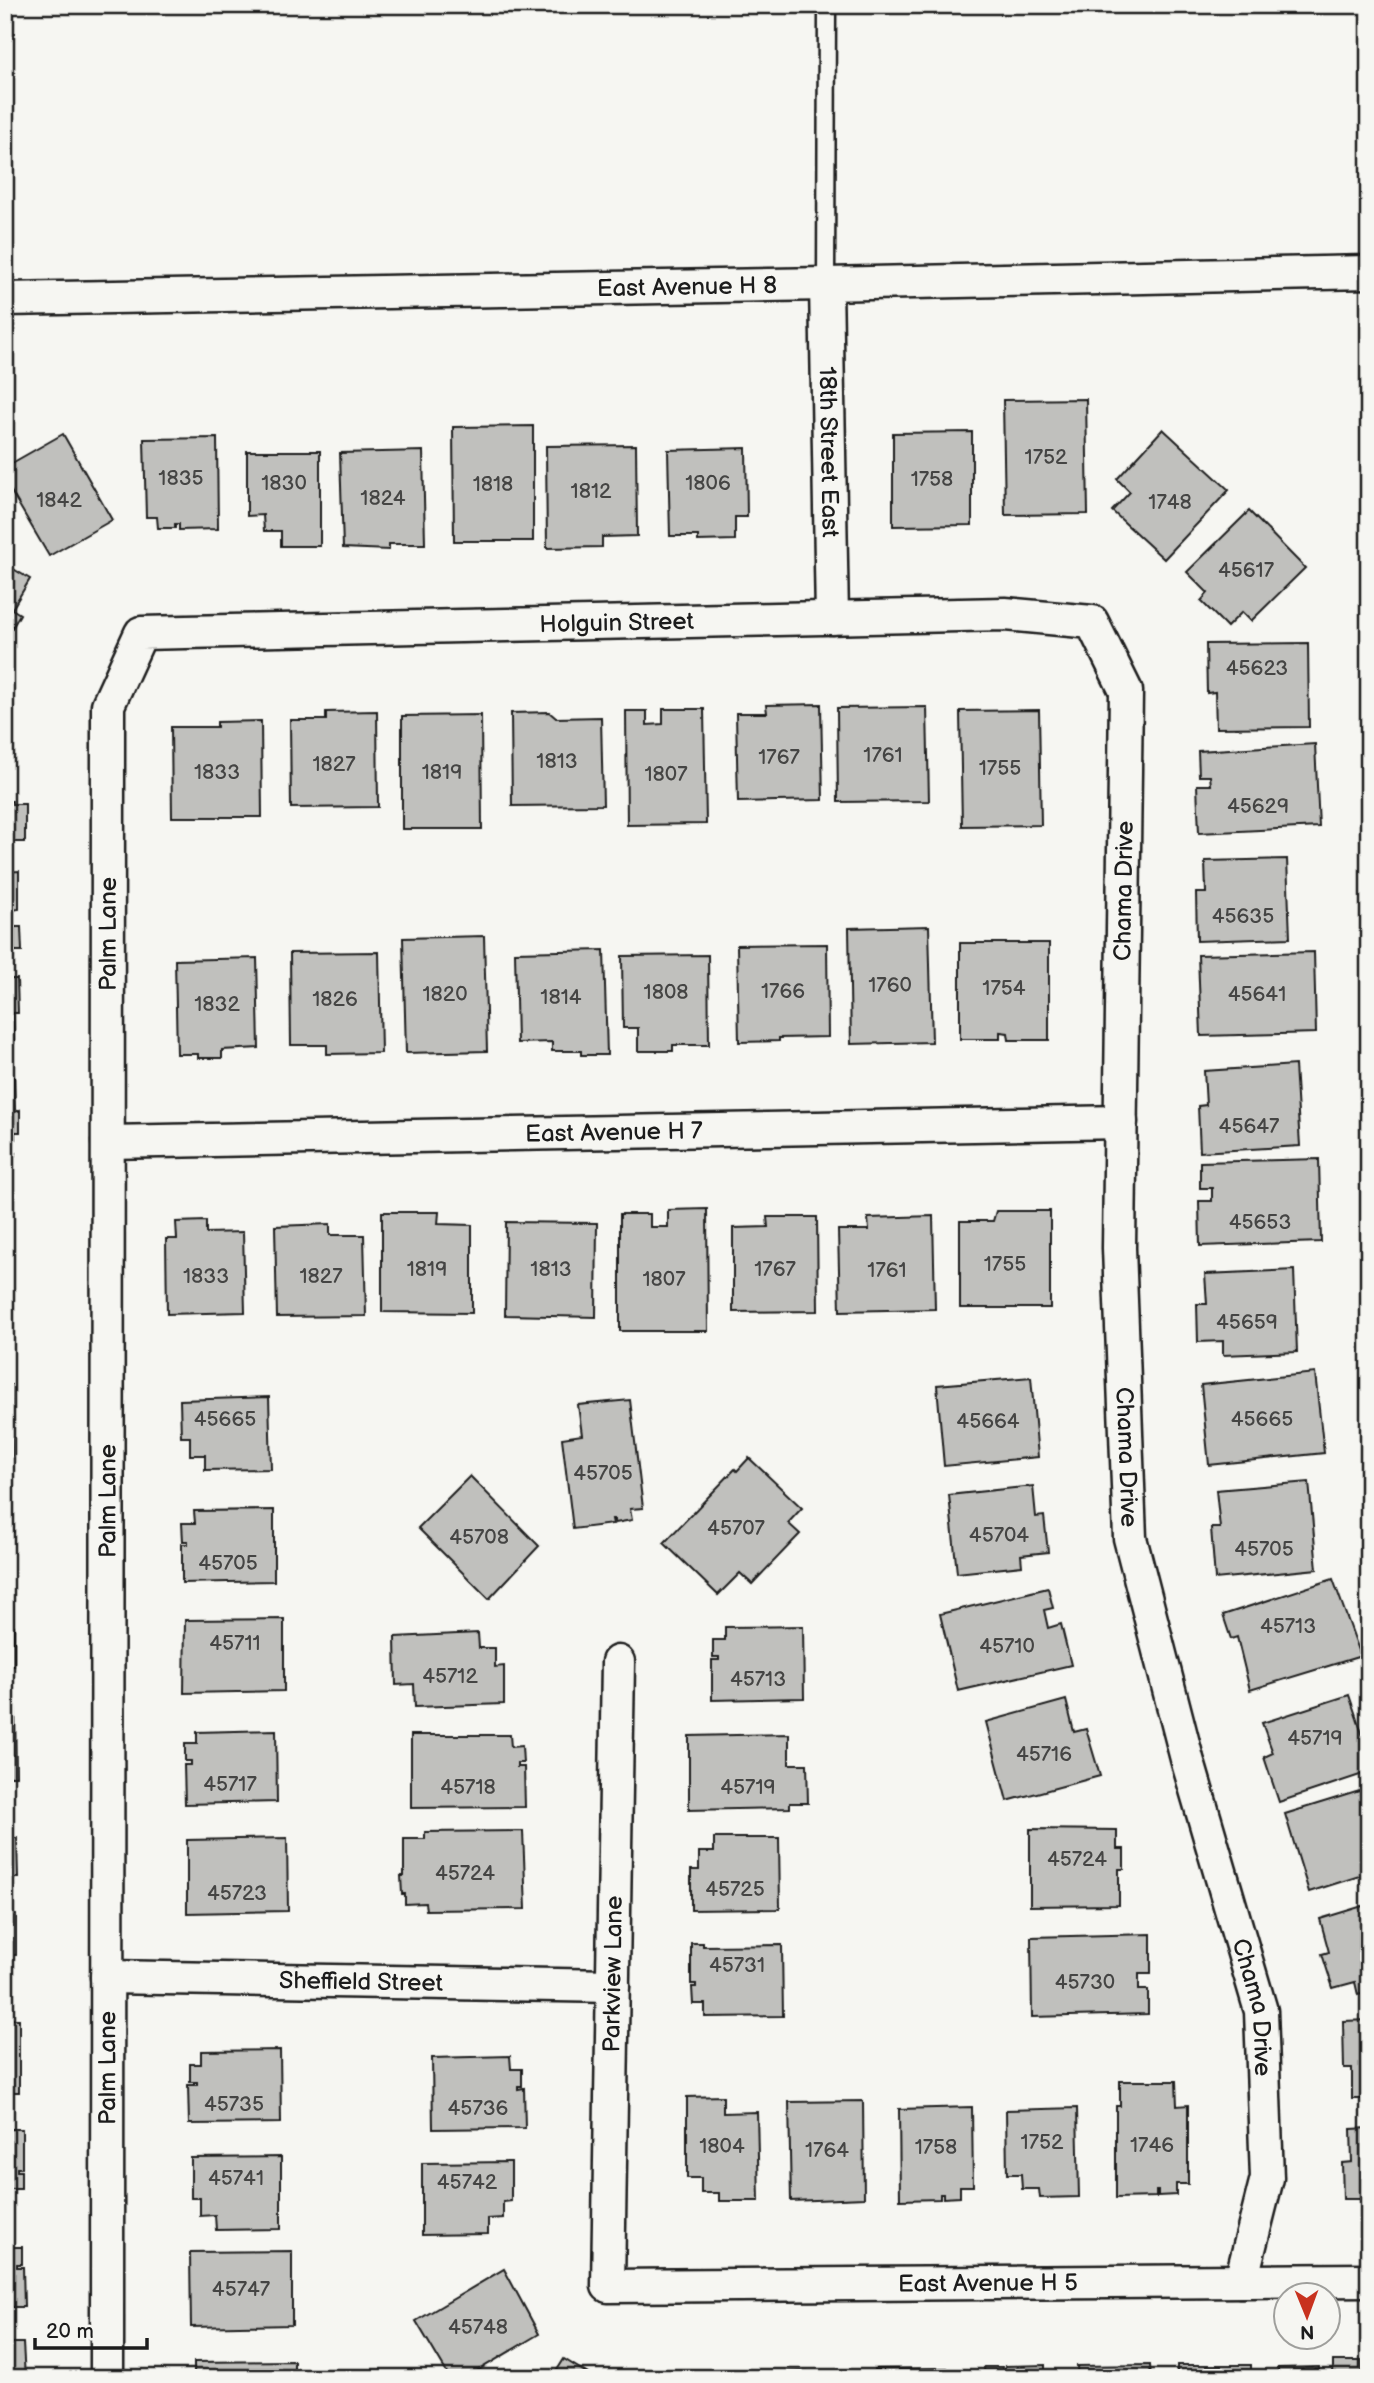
<svg xmlns="http://www.w3.org/2000/svg" width="1374" height="2383" viewBox="0 0 1374 2383" font-family="'Balsamiq Sans',sans-serif">
	<style>
		.building { fill: #c0c0bd; stroke: #1c1c1c; stroke-width: 2 }
		.lines { fill: none; stroke-linecap: round; stroke-linejoin: round }
		.service-casing { stroke: #1c1c1c; stroke-width: 21 }
		.minor-casing { stroke: #1c1c1c; stroke-width: 37 }
		.service { stroke: #f6f6f2; stroke-width: 16 }
		.minor { stroke: #f6f6f2; stroke-width: 32 }
		.labels { text-anchor: middle; dominant-baseline: central; stroke-width: 6; stroke-linejoin: round; paint-order: stroke }
		.number-label { font-size: 21px; fill: #454544 }
		.street-label { font-size: 24px; fill: #1c1c1c; stroke: #f6f6f2 }
	</style>
	<rect width="100%" height="100%" fill="#f6f6f2"/>
	<filter id="ink" filterUnits="userSpaceOnUse"><feTurbulence type="fractalNoise" baseFrequency=".0143" numOctaves="2"/><feDisplacementMap in="SourceGraphic" scale="14" xChannelSelector="R" yChannelSelector="G"/><feConvolveMatrix kernelMatrix="1 2 1 2 8 2 1 2 1" color-interpolation-filters="sRGB"/></filter>
	<g filter="url(#ink)">
		<g class="building">
			<polygon points="1086,399 1088,514 1005,515 1003,400"/>
			<polygon points="533,426 533,541 454,541 453,427"/>
			<polygon points="1163,429 1229,490 1164,559 1112,511 1130,492 1117,479"/>
			<polygon points="972,432 972,525 893,526 893,433"/>
			<polygon points="63,434 112,520 49,556 5,481 5,467"/>
			<polygon points="217,438 218,529 179,530 179,524 175,524 175,528 158,528 157,517 146,517 144,439"/>
			<polygon points="636,445 637,536 602,537 602,547 547,548 546,446"/>
			<polygon points="746,448 747,517 735,517 735,540 698,541 698,536 670,536 668,450"/>
			<polygon points="247,451 320,451 320,546 281,546 281,531 264,531 263,515 247,516"/>
			<polygon points="423,451 425,544 389,544 389,550 343,548 340,453"/>
			<polygon points="1249,511 1305,568 1251,621 1242,612 1227,627 1201,601 1208,593 1187,572"/>
			<polygon points="5,564 30,579 12,609 20,614 6,639"/>
			<polygon points="1308,643 1309,727 1216,728 1215,692 1207,693 1206,644"/>
			<polygon points="821,704 823,800 738,802 736,713 767,713 766,705"/>
			<polygon points="927,707 929,801 838,802 837,708"/>
			<polygon points="663,709 704,709 706,824 627,825 626,711 647,711 647,725 663,724"/>
			<polygon points="1039,710 1041,825 962,826 960,711"/>
			<polygon points="377,711 378,807 291,808 290,720 326,720 326,712"/>
			<polygon points="549,712 556,718 601,717 603,805 512,806 511,713"/>
			<polygon points="481,715 482,829 402,829 402,716"/>
			<polygon points="261,721 262,817 172,817 171,727 217,727 217,722"/>
			<polygon points="1315,744 1319,827 1199,833 1197,785 1211,785 1210,776 1199,776 1198,751"/>
			<polygon points="5,781 7,801 12,801 12,804 25,804 25,842 5,842"/>
			<polygon points="1287,859 1290,938 1197,941 1196,893 1206,893 1205,861"/>
			<polygon points="19,871 19,909 12,910 12,927 21,927 22,951 5,951 5,872"/>
			<polygon points="929,926 932,1042 851,1044 849,928"/>
			<polygon points="484,936 487,1051 406,1053 403,938"/>
			<polygon points="960,943 1049,943 1049,1040 1009,1040 1008,1033 1000,1032 1000,1039 960,1039"/>
			<polygon points="827,944 828,1037 779,1038 779,1041 739,1042 737,945"/>
			<polygon points="604,950 607,1055 581,1055 581,1051 552,1051 552,1042 517,1043 515,952"/>
			<polygon points="379,952 381,1053 327,1054 327,1045 291,1045 290,953"/>
			<polygon points="1314,952 1316,1033 1201,1036 1198,955"/>
			<polygon points="708,955 709,1045 673,1045 673,1051 638,1051 638,1028 623,1028 622,956"/>
			<polygon points="257,958 259,1048 222,1050 222,1058 198,1058 198,1054 177,1054 175,960"/>
			<polygon points="5,979 17,979 18,1013 13,1013 14,1043 5,1043"/>
			<polygon points="1295,1065 1300,1146 1200,1152 1198,1106 1206,1105 1204,1071"/>
			<polygon points="5,1077 14,1077 15,1112 20,1110 20,1132 15,1132 15,1155 5,1155"/>
			<polygon points="1319,1159 1321,1242 1200,1246 1199,1201 1212,1201 1212,1188 1200,1188 1200,1162"/>
			<polygon points="5,1172 8,1172 9,1252 5,1252"/>
			<polygon points="707,1209 708,1331 620,1331 620,1214 650,1214 650,1227 668,1227 668,1210"/>
			<polygon points="996,1211 1050,1211 1050,1308 960,1308 960,1221 993,1221"/>
			<polygon points="382,1212 439,1212 438,1224 472,1225 472,1313 382,1312"/>
			<polygon points="933,1216 935,1309 840,1311 838,1230 869,1230 868,1218"/>
			<polygon points="767,1217 817,1217 818,1311 733,1312 733,1228 768,1227"/>
			<polygon points="206,1221 206,1233 243,1232 245,1312 167,1314 166,1239 177,1239 176,1222"/>
			<polygon points="506,1222 597,1223 596,1317 505,1315"/>
			<polygon points="330,1224 330,1235 364,1235 366,1316 277,1317 275,1226"/>
			<polygon points="1294,1270 1297,1352 1223,1355 1223,1341 1198,1342 1197,1304 1207,1304 1205,1274"/>
			<polygon points="5,1316 10,1316 11,1337 6,1338 5,1362"/>
			<polygon points="1315,1373 1324,1453 1209,1465 1201,1385"/>
			<polygon points="1031,1377 1038,1457 944,1466 937,1385"/>
			<polygon points="5,1385 11,1385 12,1458 5,1458"/>
			<polygon points="269,1397 271,1469 205,1470 205,1455 190,1455 190,1437 181,1437 180,1400"/>
			<polygon points="630,1400 643,1508 630,1509 632,1520 615,1523 614,1519 612,1519 613,1524 573,1529 562,1438 582,1435 578,1405"/>
			<polygon points="749,1458 802,1508 788,1523 800,1534 752,1584 740,1573 718,1595 664,1543 735,1469 737,1471"/>
			<polygon points="470,1476 539,1546 489,1599 418,1528"/>
			<polygon points="1309,1482 1317,1569 1215,1579 1211,1528 1220,1528 1216,1490"/>
			<polygon points="1033,1486 1036,1517 1044,1516 1048,1552 1021,1555 1022,1566 957,1573 949,1495"/>
			<polygon points="5,1493 13,1493 13,1532 5,1533 6,1550 5,1550"/>
			<polygon points="274,1510 274,1581 182,1583 182,1544 188,1544 188,1541 183,1541 182,1523 195,1523 194,1511"/>
			<polygon points="1333,1579 1361,1656 1250,1690 1237,1637 1231,1639 1223,1615"/>
			<polygon points="1048,1588 1053,1608 1044,1610 1048,1628 1061,1624 1071,1665 958,1691 940,1614"/>
			<polygon points="5,1606 13,1606 13,1623 8,1623 8,1627 14,1626 14,1666 5,1666"/>
			<polygon points="284,1619 284,1691 184,1693 185,1620"/>
			<polygon points="803,1626 804,1698 712,1700 712,1660 719,1660 719,1657 713,1657 713,1640 725,1640 725,1627"/>
			<polygon points="478,1633 479,1648 495,1648 495,1667 504,1666 504,1704 415,1707 414,1684 396,1685 395,1637"/>
			<polygon points="1349,1695 1369,1754 1369,1772 1279,1802 1264,1757 1273,1753 1262,1723"/>
			<polygon points="1066,1700 1074,1732 1086,1729 1100,1776 1007,1801 986,1722"/>
			<polygon points="15,1702 16,1776 5,1776 5,1703"/>
			<polygon points="276,1730 277,1802 185,1804 184,1765 191,1765 191,1761 185,1761 185,1744 197,1744 197,1732"/>
			<polygon points="789,1734 789,1764 807,1764 808,1803 790,1803 790,1808 689,1810 689,1736"/>
			<polygon points="411,1735 510,1735 511,1747 522,1746 523,1763 517,1763 517,1767 524,1767 525,1807 411,1808"/>
			<polygon points="1369,1788 1369,1873 1309,1892 1285,1814"/>
			<polygon points="5,1821 8,1821 9,1838 17,1838 18,1878 5,1878"/>
			<polygon points="1030,1829 1117,1830 1117,1849 1124,1849 1124,1869 1119,1869 1119,1905 1030,1906"/>
			<polygon points="523,1831 526,1909 426,1910 425,1903 405,1904 405,1894 402,1894 401,1876 404,1876 404,1839 425,1839 425,1832"/>
			<polygon points="287,1838 288,1911 187,1913 187,1840"/>
			<polygon points="714,1838 779,1838 780,1909 691,1910 691,1870 699,1870 699,1852 714,1852"/>
			<polygon points="1369,1904 1369,1992 1358,1995 1355,1982 1333,1988 1322,1954 1329,1952 1320,1919"/>
			<polygon points="16,1915 16,1955 8,1955 8,1973 5,1973 5,1916"/>
			<polygon points="1151,1934 1151,1974 1139,1974 1139,1990 1148,1990 1148,2014 1032,2017 1031,1937"/>
			<polygon points="691,1943 703,1943 703,1946 782,1945 783,2016 705,2017 705,2004 693,2004 692,1987 696,1987 696,1984 691,1984"/>
			<rect x="5" y="2019" width="14" height="73"/>
			<polygon points="1369,2020 1369,2099 1352,2099 1352,2068 1344,2068 1343,2021"/>
			<polygon points="280,2050 281,2123 189,2124 188,2085 197,2085 197,2082 190,2082 190,2064 201,2064 201,2051"/>
			<polygon points="510,2056 511,2069 522,2069 522,2086 518,2086 518,2089 524,2088 525,2128 433,2129 432,2058"/>
			<polygon points="1120,2081 1176,2081 1177,2106 1188,2105 1188,2184 1176,2184 1176,2195 1158,2196 1158,2191 1156,2191 1156,2197 1116,2198 1116,2106 1120,2106"/>
			<polygon points="723,2096 723,2113 757,2112 759,2201 719,2201 719,2193 701,2193 701,2178 687,2178 687,2097"/>
			<polygon points="863,2101 864,2198 791,2201 789,2102"/>
			<polygon points="972,2107 973,2186 960,2186 960,2197 943,2198 943,2194 940,2194 940,2199 900,2200 899,2109"/>
			<polygon points="1077,2108 1079,2197 1040,2198 1039,2189 1022,2189 1021,2174 1007,2174 1006,2110"/>
			<polygon points="1369,2128 1369,2199 1343,2199 1342,2163 1352,2162 1351,2129"/>
			<polygon points="5,2129 22,2129 22,2168 17,2168 17,2171 21,2171 21,2189 10,2189 10,2201 5,2201"/>
			<polygon points="281,2157 281,2229 216,2230 215,2215 200,2216 200,2198 191,2198 191,2158"/>
			<polygon points="511,2162 511,2201 503,2202 503,2218 488,2219 488,2234 422,2235 422,2163"/>
			<polygon points="5,2235 10,2235 10,2247 22,2247 22,2264 17,2264 17,2267 23,2267 24,2307 5,2307"/>
			<polygon points="292,2251 292,2325 191,2327 190,2252"/>
			<polygon points="504,2269 539,2334 465,2378 450,2378 416,2321"/>
			<polygon points="5,2343 23,2343 25,2378 5,2378"/>
			<polygon points="564,2359 593,2377 594,2376 598,2378 552,2378"/>
			<polygon points="294,2361 294,2378 194,2378 194,2362"/>
			<polygon points="1333,2361 1361,2361 1362,2378 1278,2378 1278,2368 1319,2367 1319,2376 1333,2376"/>
			<polygon points="1045,2365 1045,2378 985,2378 984,2367 1002,2367 1002,2372 1005,2372 1005,2366"/>
			<polygon points="1150,2365 1151,2378 1078,2378 1077,2366"/>
			<rect x="1177" y="2365" width="74" height="13"/>
			<polygon points="947,2368 948,2378 875,2378 874,2369"/>
			<polygon points="807,2371 807,2378 768,2378 768,2372"/>
		</g>
		<g class="lines">
			<defs>
				<polyline id="service" points="826,284 827,5"/>
				<g id="minor">
					<path id="s1" d="M826,284L832,618"/>
					<path id="s2" d="M5,299L826,284L1369,272"/>
					<path id="s3" d="M108,1142L1121,1122"/>
					<path id="s4" d="M618,1662L608,2286L1369,2280"/>
					<path id="s5" d="M107,1977L613,1986"/>
					<path id="s6" d="M107,2378L108,705L141,633L1005,614L1092,622L1126,691L1119,1248L1130,1538L1187,1759L1261,2011L1267,2178L1241,2281"/>
				</g>
			</defs>
			<use href="#service" class="service-casing"/>
			<use href="#minor" class="minor-casing"/>
			<use href="#service" class="service"/>
			<use href="#minor" class="minor"/>
		</g>
	</g>
	<g class="labels">
		<g class="number-label">
			<text x="1046" y="457">1752</text>
			<text x="181" y="478">1835</text>
			<text x="932" y="479">1758</text>
			<text x="284" y="483">1830</text>
			<text x="708" y="483">1806</text>
			<text x="493" y="484">1818</text>
			<text x="591" y="491">1812</text>
			<text x="383" y="498">1824</text>
			<text x="59" y="500">1842</text>
			<text x="1170" y="502">1748</text>
			<text x="1246" y="570">45617</text>
			<text x="1257" y="668">45623</text>
			<text x="883" y="755">1761</text>
			<text x="779" y="757">1767</text>
			<text x="557" y="761">1813</text>
			<text x="334" y="764">1827</text>
			<text x="1000" y="768">1755</text>
			<text x="217" y="772">1833</text>
			<text x="442" y="772">1819</text>
			<text x="666" y="774">1807</text>
			<text x="1258" y="806">45629</text>
			<text x="1243" y="916">45635</text>
			<text x="890" y="985">1760</text>
			<text x="1004" y="988">1754</text>
			<text x="783" y="991">1766</text>
			<text x="666" y="992">1808</text>
			<text x="445" y="994">1820</text>
			<text x="1257" y="994">45641</text>
			<text x="561" y="997">1814</text>
			<text x="335" y="999">1826</text>
			<text x="217" y="1004">1832</text>
			<text x="1249" y="1126">45647</text>
			<text x="1260" y="1222">45653</text>
			<text x="1005" y="1264">1755</text>
			<text x="427" y="1269">1819</text>
			<text x="551" y="1269">1813</text>
			<text x="775" y="1269">1767</text>
			<text x="887" y="1270">1761</text>
			<text x="206" y="1276">1833</text>
			<text x="321" y="1276">1827</text>
			<text x="664" y="1279">1807</text>
			<text x="1247" y="1322">45659</text>
			<text x="225" y="1419">45665</text>
			<text x="1262" y="1419">45665</text>
			<text x="988" y="1421">45664</text>
			<text x="603" y="1473">45705</text>
			<text x="736" y="1528">45707</text>
			<text x="999" y="1535">45704</text>
			<text x="479" y="1537">45708</text>
			<text x="1264" y="1549">45705</text>
			<text x="228" y="1563">45705</text>
			<text x="1288" y="1626">45713</text>
			<text x="235" y="1643">45711</text>
			<text x="1007" y="1646">45710</text>
			<text x="450" y="1676">45712</text>
			<text x="758" y="1679">45713</text>
			<text x="1315" y="1738">45719</text>
			<text x="1044" y="1754">45716</text>
			<text x="230" y="1784">45717</text>
			<text x="468" y="1787">45718</text>
			<text x="748" y="1787">45719</text>
			<text x="1077" y="1859">45724</text>
			<text x="465" y="1873">45724</text>
			<text x="735" y="1889">45725</text>
			<text x="237" y="1893">45723</text>
			<text x="737" y="1965">45731</text>
			<text x="1085" y="1982">45730</text>
			<text x="234" y="2104">45735</text>
			<text x="478" y="2108">45736</text>
			<text x="1042" y="2142">1752</text>
			<text x="1152" y="2145">1746</text>
			<text x="722" y="2146">1804</text>
			<text x="936" y="2147">1758</text>
			<text x="827" y="2150">1764</text>
			<text x="236" y="2178">45741</text>
			<text x="467" y="2182">45742</text>
			<text x="241" y="2289">45747</text>
			<text x="478" y="2327">45748</text>
		</g>
		<g class="street-label">
			<text stroke="none"><textPath href="#s2" startOffset="682">East Avenue H 8</textPath></text>
			<text stroke="none"><textPath href="#s1" startOffset="168">18th Street East</textPath></text>
			<text stroke="none"><textPath href="#s6" startOffset="2228">Holguin Street</textPath></text>
			<text transform="translate(1124 891) rotate(-89)">Chama Drive</text>
			<text stroke="none"><textPath href="#s6" startOffset="1444">Palm Lane</textPath></text>
			<text stroke="none"><textPath href="#s3" startOffset="506">East Avenue H 7</textPath></text>
			<text stroke="none"><textPath href="#s6" startOffset="3547">Chama Drive</textPath></text>
			<text stroke="none"><textPath href="#s6" startOffset="877">Palm Lane</textPath></text>
			<text transform="translate(613 1974) rotate(-89)">Parkview Lane</text>
			<text stroke="none"><textPath href="#s5" startOffset="254">Sheffield Street</textPath></text>
			<text stroke="none"><textPath href="#s6" startOffset="4114">Chama Drive</textPath></text>
			<text stroke="none"><textPath href="#s6" startOffset="310">Palm Lane</textPath></text>
			<text stroke="none"><textPath href="#s4" startOffset="1004">East Avenue H 5</textPath></text>
		</g>
	</g>
	<rect width="1374" height="2383" fill="none" stroke="#f6f6f2" stroke-width="28"/>
	<rect x="14" y="14" width="1346" height="2355" fill="none" stroke="#1c1c1c" stroke-width="2.5" filter="url(#ink)"/>
	<g transform="translate(1307 2316) rotate(179)"><circle r="33" fill="#f6f6f2" stroke="#9f9f9c" stroke-width="2"/>
	<path d="M0-5L12 26L0 18L-12 26Z" fill="#c8321e"/>
	<text y="-10" font-size="19" font-weight="bold" text-anchor="middle" fill="#1c1c1c">N</text>
	</g>
	<path d="M35 2338v10h112v-10" fill="none" stroke="#1c1c1c" stroke-width="3.5"/>
	<text x="46" y="2338" font-size="21" fill="#1c1c1c" stroke="#f6f6f2" stroke-width="5" paint-order="stroke">20 m</text>
</svg>
